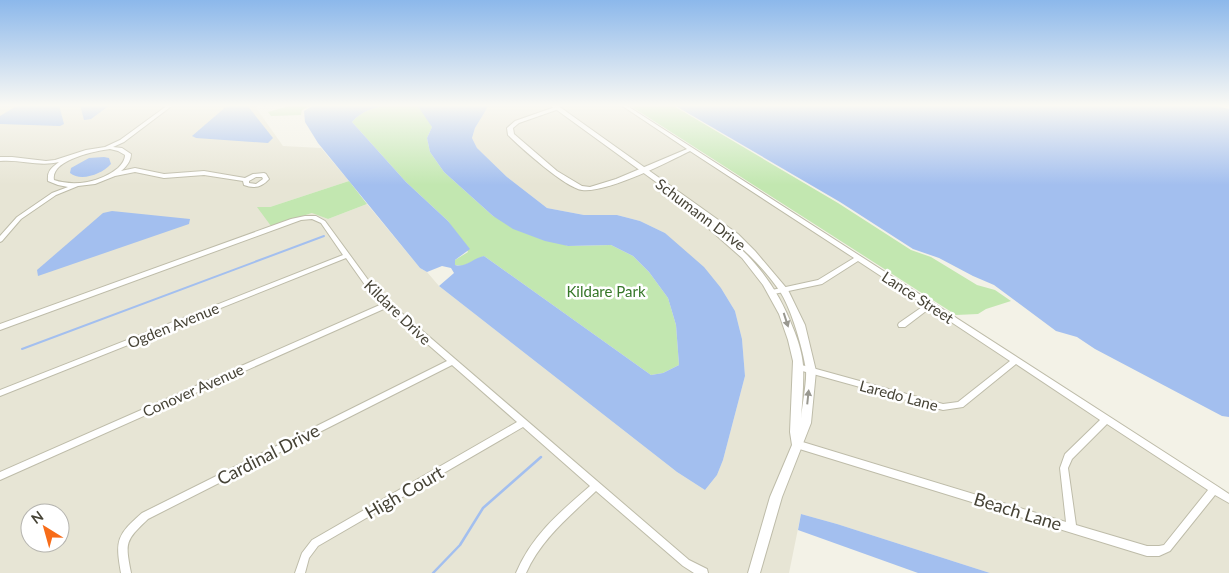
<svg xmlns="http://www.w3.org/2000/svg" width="1229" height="573" viewBox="0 0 1229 573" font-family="Lato,sans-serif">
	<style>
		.residential { fill: #e7e5d5; fill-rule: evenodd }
		.green { fill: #c2e7b0 }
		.water { fill: #a3bfef }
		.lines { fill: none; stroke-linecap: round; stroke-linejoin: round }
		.stream-far1 { stroke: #a3bfef; stroke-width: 2 }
		.stream { stroke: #a3bfef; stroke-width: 2.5 }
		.minor-casing { stroke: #bebca9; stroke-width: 2 }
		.tertiary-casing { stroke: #bebca9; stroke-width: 2 }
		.minor { fill: #fff; fill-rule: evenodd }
		.tertiary { fill: #fff; fill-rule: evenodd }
		.oneway { fill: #999890 }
		.labels { text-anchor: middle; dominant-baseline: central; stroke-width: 5; stroke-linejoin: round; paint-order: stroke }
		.street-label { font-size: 15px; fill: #464336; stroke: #fff }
		.park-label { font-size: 15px; fill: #367729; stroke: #fff }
		.near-street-label { font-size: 18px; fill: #464336; stroke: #fff }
	</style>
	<rect width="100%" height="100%" fill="#f3f2e7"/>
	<path class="residential" d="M0,105H254L283,146L321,148L349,181L270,207H258L299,216L313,213L328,219L367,204L420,268L427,272L439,286L677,472L705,490L717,475L723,460L745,376L742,339L735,311L721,288L665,233L640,221L617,215H584L547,208L507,177L477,148L472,138L475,128L489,105H620L1229,502V573H990L837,524L801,514L789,573H0ZM30,513H60V543H30Z"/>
	<g class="green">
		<polygon points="292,105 312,105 302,110 301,115 271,116 268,112"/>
		<path d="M387,105H417L428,119L432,127L427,138L430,152L444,172L493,216L568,246L611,245L633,256L649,272L668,298L676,325L679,365L663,373L651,375L484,256L463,266L455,265V260L468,252L448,221L406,182L352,122C361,111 373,108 387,105Z"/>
		<polygon points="629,105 672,105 838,203 911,250 931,257 977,285 995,290 1011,301 986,309 978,314 956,315"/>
		<polygon points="349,181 367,204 328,219 312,213 271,226 257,207 270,207"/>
	</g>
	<g class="water">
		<polygon points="18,105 59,105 64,124 60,126 0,124 0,116"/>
		<polygon points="80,105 110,105 91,119 84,120"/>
		<polygon points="228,105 247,105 273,138 268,143 196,138 192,136"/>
		<path d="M314,105H387C374,108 361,111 352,122L406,182L448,221L470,249L455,260V265C466,268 473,258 484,256L651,375L663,373L679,365L676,325L668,298L649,272L633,256L611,245L568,246L545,241L513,229L493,216L444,172L430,152L427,138L432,127L417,105H489L475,128L472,138L477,148L507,177L547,208L584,215H617L640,221L665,233L704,267L721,288L735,311L742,339L745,376L723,460L717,475L705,490L677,472L439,286L454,273L451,268L442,266L427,272L420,268L318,143L305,122L304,111Z"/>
		<polygon points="674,105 1213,105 1229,109 1229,417 1222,416 1095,349 1077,337 1056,331 994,285 973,276 939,258 913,249 840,202"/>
		<path d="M104,157L109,158L111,164C102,174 81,182 70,173L71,168L89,158Z"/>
		<polygon points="112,211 190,219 189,224 38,276 37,270 103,213"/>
		<polygon points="801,514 837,524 990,573 918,573 798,530"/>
	</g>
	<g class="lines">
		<polyline class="stream-far1" points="22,349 324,236"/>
		<polyline class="stream" points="433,573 460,545 483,508 541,457"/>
		<defs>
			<g id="minor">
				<path d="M168,105H173L124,142L113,147L122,148L131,154C131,161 126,167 121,171L135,168L164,174L204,171L245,178L253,174L264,173L266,174L269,179C262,187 254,189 244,185L243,181L204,175L164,178L135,172L115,176L95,184L78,186L56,195L21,219L2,241L0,242V236L17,217L52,193L68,187L58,185L48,181C47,171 51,168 59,162C39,167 20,159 0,161V157H12L46,161L55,160L86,150L105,147L120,140ZM110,149L118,151L125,155C125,160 122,164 118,168C101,182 75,187 54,180C50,160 95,151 110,149ZM256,177H262L263,179L256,184L249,183V181Z"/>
				<path d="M621,105H626L1217,486L1229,494V503L1215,495L1170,551L1159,556H1147L793,447L792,444L793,441L796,440L1066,522L1060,468L1065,454L1100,420L1016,364L963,407L943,410L795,369L794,367L795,365L798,364L943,404L958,402L1010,361L930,308L905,327H899L898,325L899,323L925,305L858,261L822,284L774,294H772L771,292L772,290L818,280L854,258L690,151C666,163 607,193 582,190C566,188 521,148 508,135L507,128L515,121L555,107H559V109L519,123L513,128L514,134L557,171L582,186L590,187L616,179L687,149ZM1107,424L1208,490L1164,545L1159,546H1147L1076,525L1068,468L1072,459Z"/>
				<path d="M305,216H316L325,221L374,288L390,303L689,560L707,569L708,573H694L683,566L596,491C570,516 541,539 526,573H516C532,535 560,512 590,486L523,427L318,546L309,558L305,573H295L302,553L312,540L517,422L452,365L148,519C125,541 125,542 131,573H121C115,540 117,535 142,513L447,361L386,308L0,480V472L382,304L370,292L346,258L0,396V390L343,255L321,223L312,219L301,220L0,330V324L291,219Z"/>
			</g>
			<path id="tertiary" d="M550,105H557L738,234L755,251L788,290L805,325L816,371L811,423L782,497L760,573H748L770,497L792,445L790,432L793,361L788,340L779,314L763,285L742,258L700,221L701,219H707ZM708,221C735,240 760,263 779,290C791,307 803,349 806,370C807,383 802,405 801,419C802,402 804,383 803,365C802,353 798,340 793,328C775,281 748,251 708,221Z"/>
		</defs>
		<use href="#minor" class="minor-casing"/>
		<use href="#tertiary" class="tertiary-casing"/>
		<use href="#minor" class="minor"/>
		<use href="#tertiary" class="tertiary"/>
	</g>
	<defs><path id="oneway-solid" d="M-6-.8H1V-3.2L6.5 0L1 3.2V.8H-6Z" transform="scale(1.25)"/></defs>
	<g class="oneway">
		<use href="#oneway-solid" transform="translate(786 320) rotate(72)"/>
		<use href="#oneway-solid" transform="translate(808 397) rotate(-84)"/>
	</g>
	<linearGradient id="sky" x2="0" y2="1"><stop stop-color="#8cb8eb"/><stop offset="0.57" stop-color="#faf9f4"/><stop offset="1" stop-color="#faf9f4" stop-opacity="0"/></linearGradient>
	<rect width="1229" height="185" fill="url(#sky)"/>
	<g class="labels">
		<g class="street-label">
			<text transform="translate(701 214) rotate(37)">Schumann Drive</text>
			<text transform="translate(918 297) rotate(33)">Lance Street</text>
			<text transform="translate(398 312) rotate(44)">Kildare Drive</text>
			<text transform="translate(173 325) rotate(-22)">Ogden Avenue</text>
			<text transform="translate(193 390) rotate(-24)">Conover Avenue</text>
			<text transform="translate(899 395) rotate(15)">Laredo Lane</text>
		</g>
		<g class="park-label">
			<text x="606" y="291">Kildare Park</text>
		</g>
		<g class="near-street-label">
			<text transform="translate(268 454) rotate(-27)">Cardinal Drive</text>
			<text transform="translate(404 492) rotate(-30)">High Court</text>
			<text transform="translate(1018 511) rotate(17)">Beach Lane</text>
		</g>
	</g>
	<g transform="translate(45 528) rotate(323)"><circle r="24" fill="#ffffff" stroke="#b5b4af"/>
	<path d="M0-4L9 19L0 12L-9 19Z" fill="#f76c19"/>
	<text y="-8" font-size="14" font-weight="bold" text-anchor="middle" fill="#464336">N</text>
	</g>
</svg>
